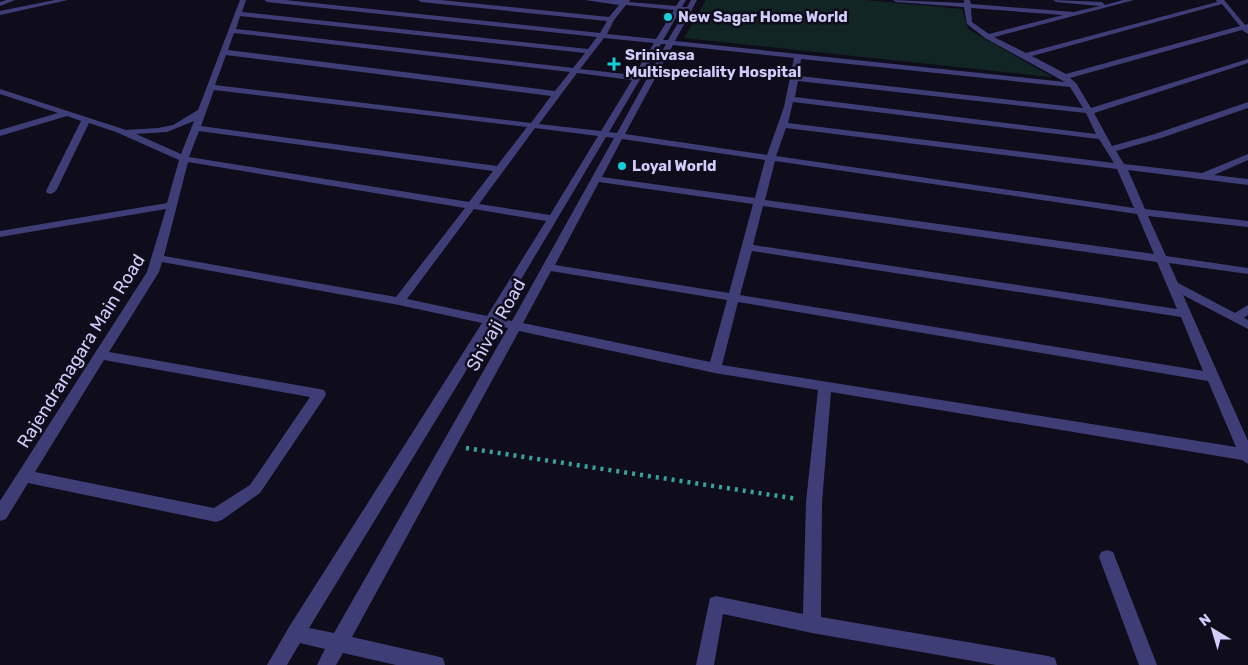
<svg xmlns="http://www.w3.org/2000/svg" width="1248" height="665" viewBox="0 0 1248 665" font-family="Rubik,sans-serif">
	<style>
		.green { fill: #112524 }
		.lines { fill: none; stroke-linecap: round; stroke-linejoin: round }
		.path { stroke: #38a39a; stroke-width: 4.5; stroke-dasharray: 3 5; stroke-linecap: butt }
		.minor { fill: #3e3d76; fill-rule: evenodd }
		.poi-dot { fill: #16cddd; stroke: #0f0d1c; stroke-width: 2 }
		.labels { text-anchor: middle; dominant-baseline: central; stroke-width: 5; stroke-linejoin: round; paint-order: stroke }
		.far-poi-label { font-size: 15px; font-weight: bold; fill: #d1cdfa; stroke: #0f0d1c; text-anchor: start }
		.street-label { font-size: 18px; fill: #d1cdfa; stroke: #0f0d1c }
	</style>
	<rect width="100%" height="100%" fill="#0f0d1c"/>
	<polygon class="green" points="706,0 865,0 962,9 968,29 1052,77 684,38"/>
	<g class="lines">
		<polyline class="path" points="466,448 798,499"/>
		<g class="minor">
			<polygon points="6,0 15,0 0,6 0,2"/>
			<polygon points="55,0 68,0 0,15 0,11"/>
			<path d="M240,0H246L242,12L588,49L597,37L267,2L264,0H285L600,33L607,21L421,2L418,0H440L609,17L619,5L585,0H630L629,2L676,6L680,0H686L682,7H687L691,0H697L675,41L1065,82L985,38L967,24L964,7L896,2L893,0L964,3V0H970L971,4L1074,12L1100,6L1056,2L1053,0L1102,2L1105,5L1123,0H1134L994,37L1026,53L1217,2L1216,0H1224L1245,25L1248,24V34L1242,30L1070,78L1076,83L1091,108L1248,59V63L1094,113L1112,146L1155,134L1248,102V108L1161,138L1116,151L1124,164L1202,173L1248,154V160L1214,175L1248,179V185L1128,170L1145,209L1248,221V227L1148,216L1166,256L1248,268V274L1169,263L1178,283L1235,313L1248,305V315L1244,318L1248,320V329L1183,295L1248,441V464L1242,460L831,392L822,502L821,617L1048,656L1055,658L1057,665H996L812,633L723,614L714,665H696L710,598L716,596L803,614L806,502L818,390L715,373L519,331L352,637L436,656L443,658L445,665H396L343,653L336,665H317L325,649L300,643L287,665H267L289,627L482,323L399,305L162,262L159,272L109,352L319,389L324,390L326,394L324,398L260,493L222,520L216,522L28,483L6,519L0,521V501L147,272L166,209L0,237V231L167,203L179,160L116,132L89,123L56,191L51,194L47,193L46,191L81,121L67,116L0,136V130L58,113L0,94V89L126,130L158,128L173,125L198,110ZM1222,4L1240,26L1066,74L1032,56ZM626,5L674,10L656,39L607,34L614,20ZM971,8L1063,15L989,34L972,22ZM680,11H685L668,40H663ZM240,16L585,53L573,68L236,29ZM234,33L570,72L555,91L228,50ZM604,38L654,43L634,75L580,69ZM661,44H666L617,133L609,132ZM673,45L794,58L784,107L767,155L625,134ZM226,55L551,96L531,123L215,85ZM801,59L1070,87L1083,108L799,76ZM577,73L632,80L601,131L539,124ZM798,81L1086,113L1096,134L795,97ZM214,90L527,127L497,166L201,126ZM793,102L1099,139L1114,163L788,123ZM194,121L181,154L136,134L167,132ZM535,128L598,136L550,215L479,204ZM786,128L1117,169L1134,208L776,156ZM199,131L493,171L469,202L189,157ZM606,137L614,138L512,321L498,318ZM622,139L765,160L755,198L602,177ZM775,161L1137,214L1154,254L765,200ZM188,162L465,208L396,297L164,256ZM599,182L753,204L729,293L555,265ZM763,206L1157,262L1177,309L753,245ZM474,209L546,221L487,316L407,299ZM752,251L1181,317L1203,371L740,295ZM551,271L727,300L710,362L523,323ZM738,302L1208,381L1236,447L722,365ZM494,325L508,328L334,633L309,628ZM104,360L310,397L250,485L214,508L35,472Z"/>
			<polygon points="1107,550 1113,552 1115,557 1157,665 1139,665 1099,557 1101,552"/>
		</g>
	</g>
	<g class="poi-dot">
		<circle cx="668" cy="17" r="5"/>
		<path d="M611.5 56.5h5v5h5v5h-5v5h-5v-5h-5v-5h5z"/>
		<circle cx="622" cy="166" r="5"/>
	</g>
	<g class="labels">
		<g class="far-poi-label">
			<text x="678" y="17">New Sagar Home World</text>
			<text x="625" y="55">Srinivasa<tspan x="625" dy="17">Multispeciality Hospital</tspan></text>
			<text x="632" y="166">Loyal World</text>
		</g>
		<g class="street-label">
			<text transform="translate(496 325) rotate(-61)">Shivaji Road</text>
			<text transform="translate(81 351) rotate(-58)">Rajendranagara Main Road</text>
		</g>
	</g>
	<g transform="translate(1213 630) rotate(322)" stroke="#0f0d1c" stroke-width="4" paint-order="stroke">
	<path d="M0-4L9 19L0 12L-9 19Z" fill="#d1cdfa"/>
	<text y="-8" font-size="14" font-weight="bold" text-anchor="middle" fill="#d1cdfa">N</text>
	</g>
</svg>
